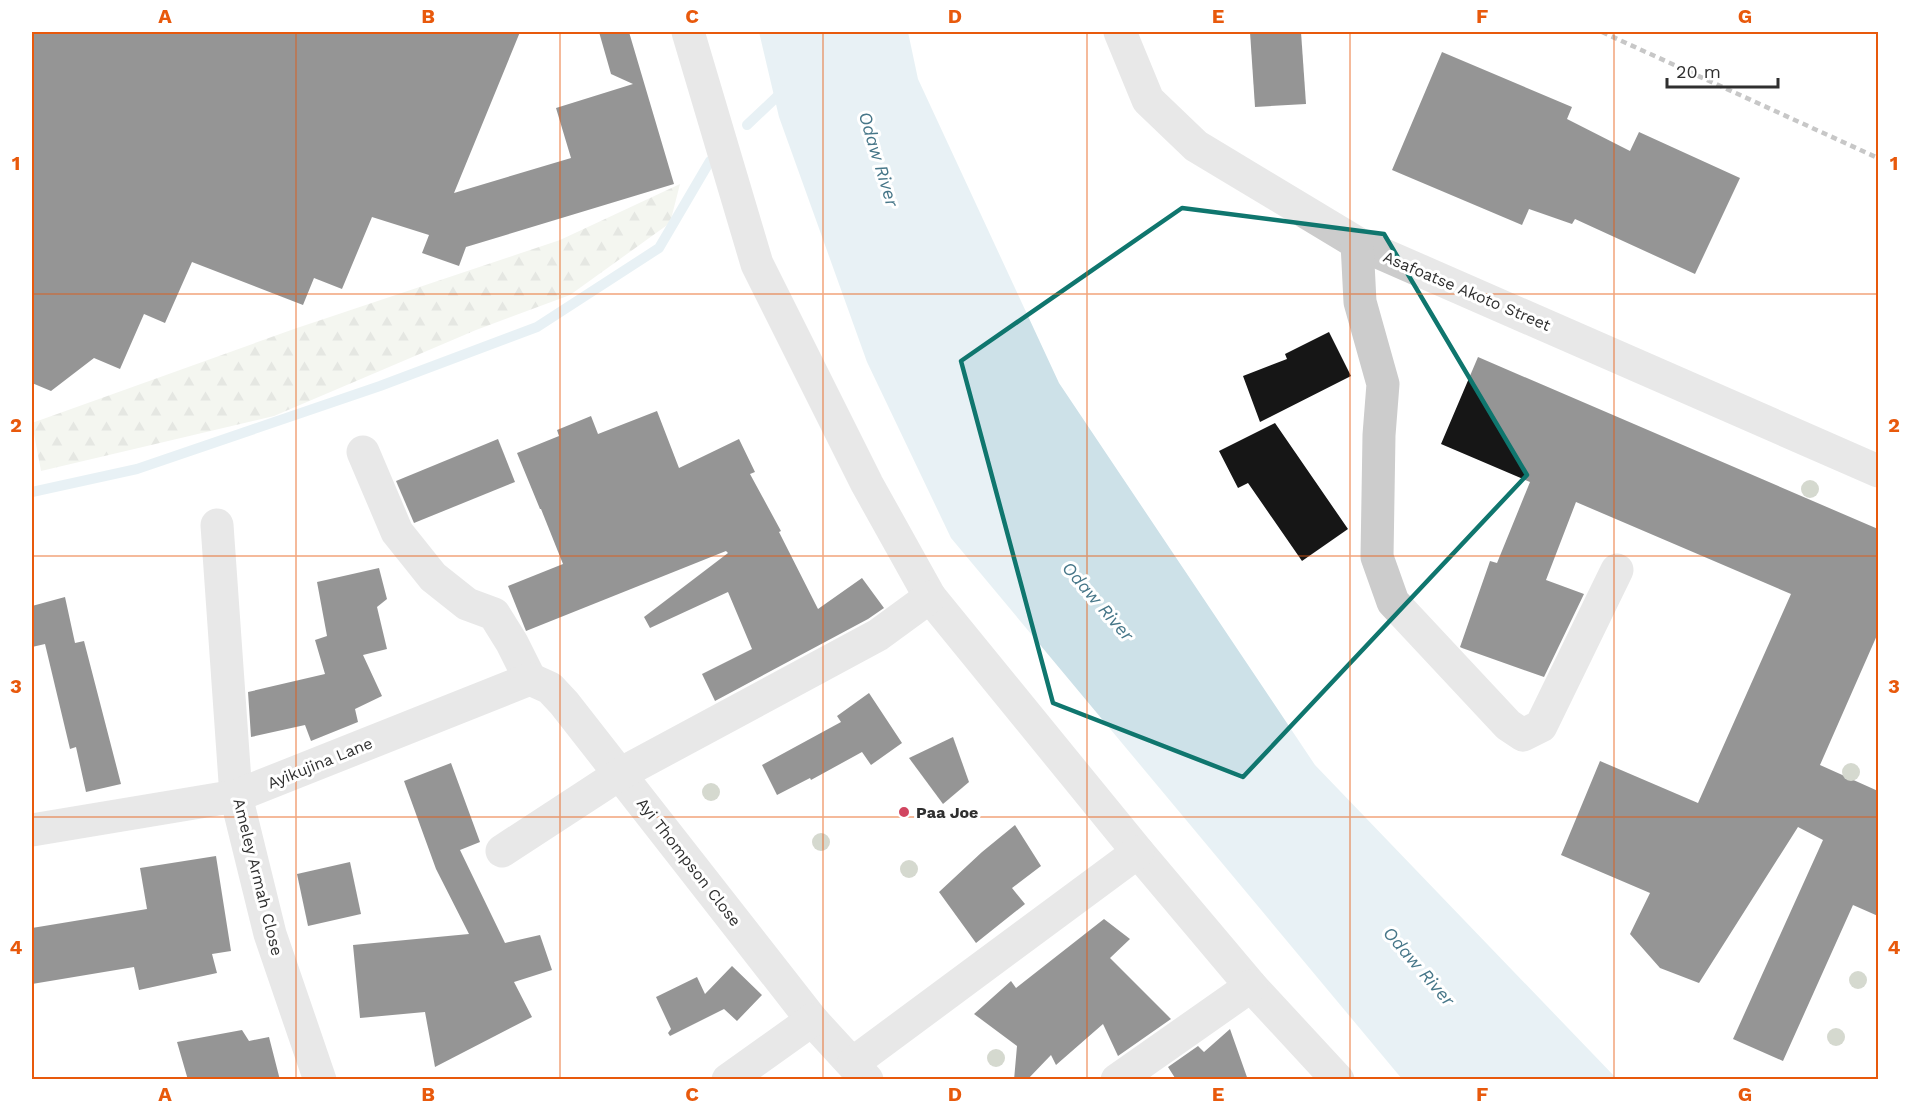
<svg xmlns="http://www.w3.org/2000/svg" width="1910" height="1111" viewBox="0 0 1910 1111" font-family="'Work Sans',sans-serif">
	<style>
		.forest { fill: url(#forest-firs) }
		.water { fill: #cde1e8 }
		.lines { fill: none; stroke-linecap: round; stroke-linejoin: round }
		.stream { stroke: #cde1e8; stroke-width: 10 }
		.building { fill: #161616 }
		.minor { stroke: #ccc; stroke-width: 33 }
		.rail { stroke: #848484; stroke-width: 4.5; stroke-dasharray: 6 4.5; stroke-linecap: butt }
		.tree { fill: #a3aa96 }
		.marked { fill: none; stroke: #0f766e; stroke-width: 4.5; stroke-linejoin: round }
		.grid { fill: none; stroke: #e8590c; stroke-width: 1.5; stroke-opacity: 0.55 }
		.poi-dot { fill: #d14560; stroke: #fff; stroke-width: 2 }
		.labels { text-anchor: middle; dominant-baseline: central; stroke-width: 6; stroke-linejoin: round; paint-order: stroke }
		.street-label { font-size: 16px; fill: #2f2f2f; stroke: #fff }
		.poi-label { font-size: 16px; font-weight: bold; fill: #2f2f2f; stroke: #fff; text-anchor: start }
		.water-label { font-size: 18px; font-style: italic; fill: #467688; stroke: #fff }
		.neatline { fill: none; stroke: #e8590c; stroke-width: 2 }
		.grid-label { font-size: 20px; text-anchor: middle; font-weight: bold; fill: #e8590c }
	</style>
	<defs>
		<pattern id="forest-firs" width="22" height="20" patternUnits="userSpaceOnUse" patternTransform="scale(1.5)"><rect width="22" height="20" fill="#e6eade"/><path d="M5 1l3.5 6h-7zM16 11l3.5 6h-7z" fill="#c6c9bf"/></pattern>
	</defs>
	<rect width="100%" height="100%" fill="#fff"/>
	<polygon class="forest" points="680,184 670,223 570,295 476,330 274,416 41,471 32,423 294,329 560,240"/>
	<polygon class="water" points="759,32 908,32 918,79 1059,383 1315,765 1617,1079 1402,1079 951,538 867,362 779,117"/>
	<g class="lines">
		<g class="stream">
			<polyline points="747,125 784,90"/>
			<polyline points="32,492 137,469 380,386 537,327 659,248 710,161"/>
		</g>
	</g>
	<g class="building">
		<polygon points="32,32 520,32 454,193 571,158 556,108 633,84 611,74 599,32 629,32 674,184 466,247 459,266 422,253 429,235 372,217 342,289 314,278 303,305 192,262 165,323 144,314 120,369 94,358 51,391 32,383"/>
		<polygon points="1250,32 1301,32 1306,104 1255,107"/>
		<polygon points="1442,52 1572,107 1567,119 1630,151 1639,132 1740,178 1695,274 1575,219 1572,224 1529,209 1522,225 1392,170"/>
		<polygon points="1329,332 1351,376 1260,422 1243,376 1287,359 1285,354"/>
		<polygon points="1478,357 1878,529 1878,633 1820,765 1878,791 1878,916 1853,905 1783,1061 1733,1039 1823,840 1798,827 1699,983 1660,968 1630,934 1650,893 1561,855 1600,761 1698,803 1791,594 1576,502 1546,580 1584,594 1544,677 1462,648 1460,647 1490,561 1497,563 1530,482 1441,444"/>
		<polygon points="657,411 679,468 739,439 755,472 750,474 781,531 779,532 818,609 862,578 884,608 868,619 715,701 702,674 752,649 728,592 650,628 644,617 728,553 726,551 526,631 508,586 563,564 541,509 540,509 517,453 559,436 557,430 591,416 598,434"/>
		<polygon points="1275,423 1348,529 1302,561 1248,483 1238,488 1219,451"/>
		<polygon points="498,439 515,482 414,523 396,481"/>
		<polygon points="379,568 387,599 377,607 387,649 363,655 382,696 355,709 358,722 311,741 305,725 251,737 248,692 325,674 315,640 327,636 317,582"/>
		<polygon points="65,597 75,643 84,641 121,784 86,792 76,747 70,749 45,644 32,647 32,606"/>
		<polygon points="869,693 902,743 871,765 862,752 811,780 810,778 777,795 762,765 841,722 837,716"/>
		<polygon points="953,737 969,782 943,804 909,758"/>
		<polygon points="451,763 480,842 460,850 505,943 540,935 552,970 514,982 532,1017 435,1067 425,1012 360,1018 353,945 469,934 436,869 404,781"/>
		<polygon points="1015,825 1041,866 1012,888 1025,904 976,943 939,892 982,852"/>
		<polygon points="216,856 231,951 212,954 217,973 139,990 134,967 32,984 32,928 147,909 140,868"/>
		<polygon points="350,862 361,914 308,926 297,874"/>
		<polygon points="1104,919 1130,939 1110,958 1171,1019 1118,1056 1103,1024 1056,1065 1051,1055 1027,1080 1014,1080 1017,1046 974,1014 1011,981 1016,988"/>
		<polygon points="732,966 762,995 737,1021 724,1009 670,1036 668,1033 671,1029 656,997 697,977 705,994"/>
		<polygon points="1230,1029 1248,1080 1174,1080 1175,1078 1168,1067 1198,1046 1204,1052"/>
		<polygon points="242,1030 249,1041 269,1037 280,1080 188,1080 177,1042"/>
	</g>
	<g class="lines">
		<g class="minor">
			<polyline points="688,32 757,264 867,484 930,597 1138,852 1251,986 1338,1080"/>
			<polyline points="1120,32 1148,100 1196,146 1357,243 1878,471"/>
			<polyline points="1357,243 1360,302 1383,384 1379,435 1377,557 1393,602 1508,725 1523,735 1541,726 1617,570"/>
			<polyline points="363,452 397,532 433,577 467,604 494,614 512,643 530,679"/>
			<polyline points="217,525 236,796 270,934 320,1080"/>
			<polyline points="32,830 236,796 530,679 550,688 564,703 812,1020 867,1080"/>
			<polyline points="502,851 620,774 878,635 930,597"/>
			<polyline points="853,1063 1138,852"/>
			<polyline points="728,1080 812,1020"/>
			<polyline points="1117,1080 1251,986"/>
		</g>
		<polyline class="rail" points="1602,32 1878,158"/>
	</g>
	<g class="tree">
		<circle cx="1810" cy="489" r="9"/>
		<circle cx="1851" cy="772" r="9"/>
		<circle cx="711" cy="792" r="9"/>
		<circle cx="821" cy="842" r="9"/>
		<circle cx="909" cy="869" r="9"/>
		<circle cx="1858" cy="980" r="9"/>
		<circle cx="1836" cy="1037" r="9"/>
		<circle cx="996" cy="1058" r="9"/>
	</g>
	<path d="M0 0H1910V1111H0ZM1182,208L1384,234L1527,475L1243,777L1053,703L961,361Z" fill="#fff" fill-opacity=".55" fill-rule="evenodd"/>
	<path class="marked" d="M1182,208L1384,234L1527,475L1243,777L1053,703L961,361Z"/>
	<path class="grid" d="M296,32V1080M560,32V1080M823,32V1080M1087,32V1080M1350,32V1080M1614,32V1080M32,294H1878M32,556H1878M32,817H1878"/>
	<circle class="poi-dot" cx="904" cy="812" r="6"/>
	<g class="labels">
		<g class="street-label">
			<text transform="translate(1467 291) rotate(23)">Asafoatse Akoto Street</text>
			<text transform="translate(320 763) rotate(-22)">Ayikujina Lane</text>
			<text transform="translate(689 862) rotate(52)">Ayi Thompson Close</text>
			<text transform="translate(258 877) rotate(76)">Ameley Armah Close</text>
		</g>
		<g class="poi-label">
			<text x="916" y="812">Paa Joe</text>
		</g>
		<g class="water-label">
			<text transform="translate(879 159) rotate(73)">Odaw River</text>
			<text transform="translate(1098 601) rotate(49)">Odaw River</text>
			<text transform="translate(1419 966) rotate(49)">Odaw River</text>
		</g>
	</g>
	<rect width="1910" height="1111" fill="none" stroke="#ffffff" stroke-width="66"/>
	<path d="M1667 78v9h111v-9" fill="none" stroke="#2f2f2f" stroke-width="3"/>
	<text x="1676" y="78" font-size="18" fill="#2f2f2f" stroke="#ffffff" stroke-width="4.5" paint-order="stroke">20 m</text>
	<rect x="33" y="33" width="1844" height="1045" class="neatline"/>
	<g class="grid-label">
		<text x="165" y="23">A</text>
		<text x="428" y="23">B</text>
		<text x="692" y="23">C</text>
		<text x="955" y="23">D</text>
		<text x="1218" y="23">E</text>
		<text x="1482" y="23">F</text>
		<text x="1745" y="23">G</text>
		<text x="16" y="170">1</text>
		<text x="1894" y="170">1</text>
		<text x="16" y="432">2</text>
		<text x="1894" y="432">2</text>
		<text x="16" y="693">3</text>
		<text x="1894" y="693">3</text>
		<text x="16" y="954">4</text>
		<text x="1894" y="954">4</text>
		<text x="165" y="1101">A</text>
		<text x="428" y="1101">B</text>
		<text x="692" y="1101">C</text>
		<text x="955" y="1101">D</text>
		<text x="1218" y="1101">E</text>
		<text x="1482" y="1101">F</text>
		<text x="1745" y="1101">G</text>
	</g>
</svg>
